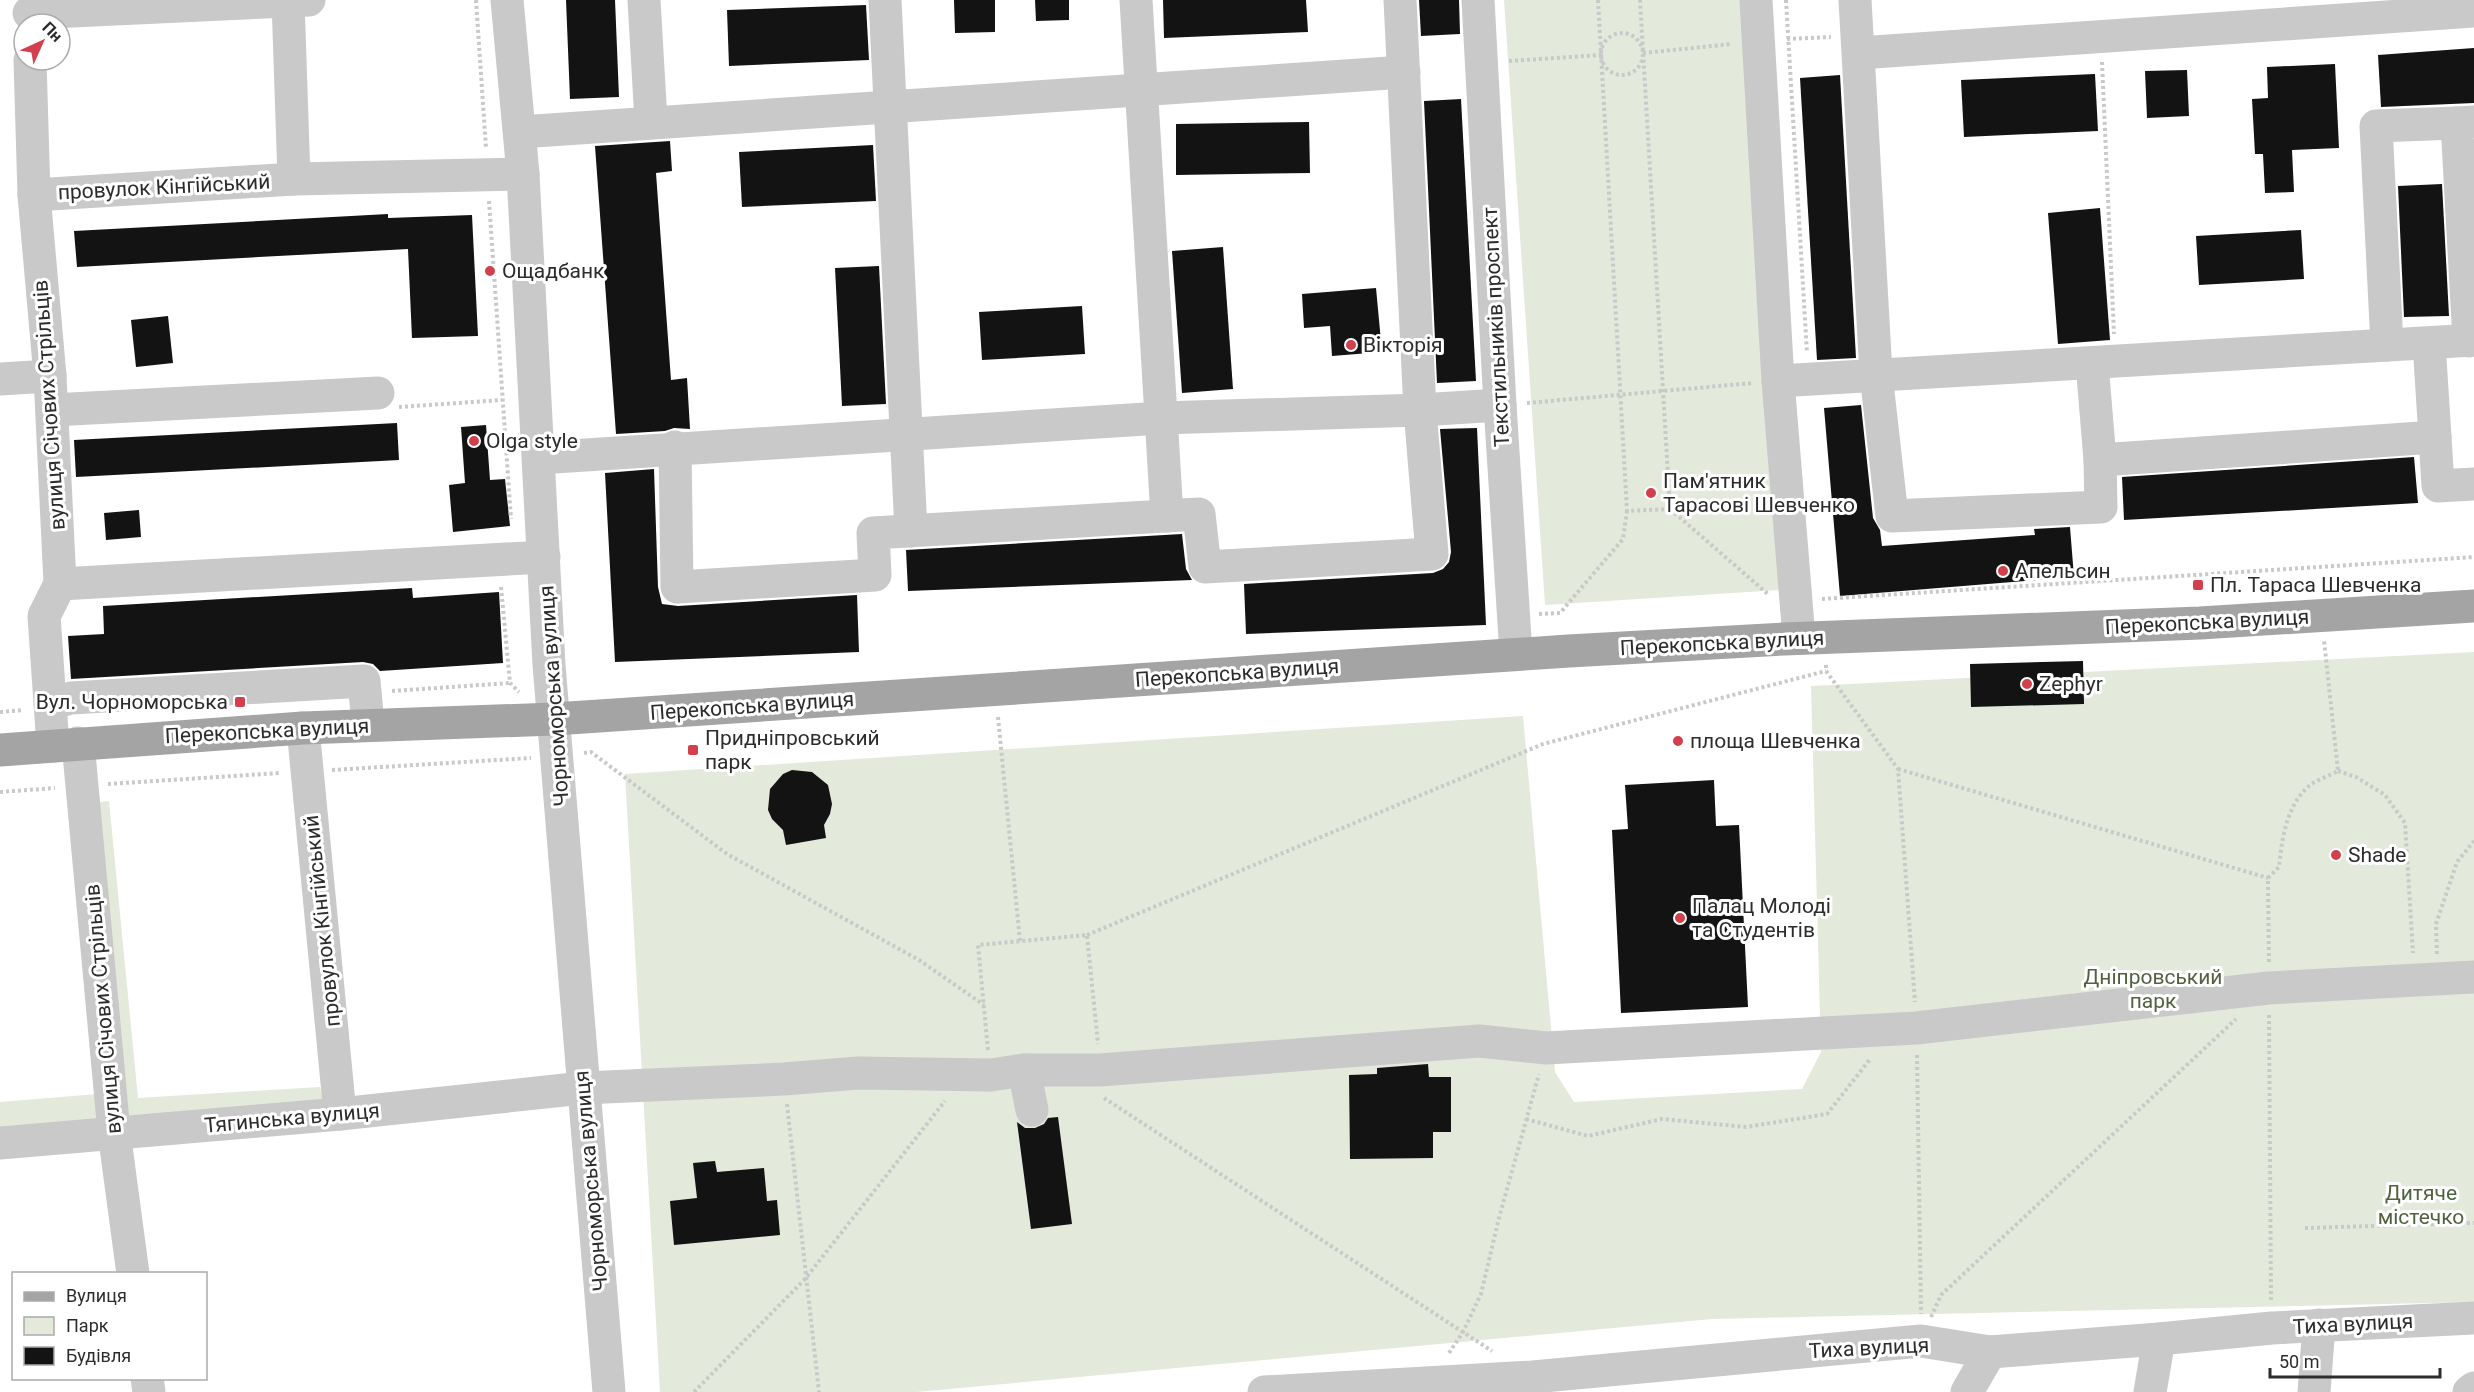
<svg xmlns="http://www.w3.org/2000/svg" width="2474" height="1392" viewBox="0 0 2474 1392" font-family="Roboto,sans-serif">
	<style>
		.green { fill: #e3e9db }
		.building { fill: #131313 }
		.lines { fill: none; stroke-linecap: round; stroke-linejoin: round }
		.path { stroke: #c9c9c9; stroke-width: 4; stroke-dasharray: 3 3; stroke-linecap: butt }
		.minor { stroke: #c9c9c9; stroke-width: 33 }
		.major { stroke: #a4a4a4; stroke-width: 33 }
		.poi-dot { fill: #d2404e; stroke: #fff; stroke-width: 2 }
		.labels { text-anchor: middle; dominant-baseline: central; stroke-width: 6; stroke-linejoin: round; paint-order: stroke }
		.street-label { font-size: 21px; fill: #2c2c2c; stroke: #fff }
		.poi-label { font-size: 21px; fill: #2c2c2c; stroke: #fff; text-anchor: start }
		.park-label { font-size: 21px; fill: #50633f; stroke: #fff }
	</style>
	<rect width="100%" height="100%" fill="#fff"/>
	<g class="green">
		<polygon points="1504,0 1740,0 1779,590 1545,605"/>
		<polygon points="2474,652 2474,1302 1712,1319 916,1392 660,1392 625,774 1523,716 1555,1072 1574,1102 1802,1089 1821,1052 1811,686"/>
		<polygon points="109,801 138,1098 320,1087 325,1109 128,1118 92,803"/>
		<polygon points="98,1094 100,1123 0,1134 0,1102"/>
	</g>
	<g class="building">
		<polygon points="566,0 615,0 619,97 570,99"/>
		<polygon points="954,0 995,0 995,32 955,33"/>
		<polygon points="1035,0 1069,0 1069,20 1036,21"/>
		<polygon points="1163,0 1306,0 1308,32 1164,38"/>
		<polygon points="1419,0 1459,0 1460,34 1421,36"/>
		<polygon points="866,5 869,60 729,66 727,10"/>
		<polygon points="2474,48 2474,103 2381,107 2378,55"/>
		<polygon points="2335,64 2339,148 2292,150 2294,192 2265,193 2263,154 2255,154 2252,99 2268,98 2267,67"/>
		<polygon points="2187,70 2189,116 2147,118 2145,71"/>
		<polygon points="2095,74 2098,131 1964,137 1961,80"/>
		<polygon points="1840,75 1856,358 1817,360 1800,78"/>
		<polygon points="1461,99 1476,381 1437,383 1424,101"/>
		<polygon points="1309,122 1310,173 1176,175 1176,124"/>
		<polygon points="670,141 672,171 656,173 671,380 687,378 690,429 674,428 665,431 616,434 595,146"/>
		<polygon points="873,145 876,201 742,207 739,152"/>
		<polygon points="2442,184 2449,316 2404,317 2398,186"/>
		<polygon points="2100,208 2110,340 2058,344 2048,213"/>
		<polygon points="388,214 388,218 472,215 478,336 412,338 408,249 77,267 74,231"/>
		<polygon points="2301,230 2304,279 2199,285 2196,236"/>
		<polygon points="1223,247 1233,389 1182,393 1172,251"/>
		<polygon points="879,266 886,404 842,406 835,268"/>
		<polygon points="1376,288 1382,352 1332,356 1330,326 1304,328 1302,294"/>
		<polygon points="1082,306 1085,354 982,360 979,312"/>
		<polygon points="168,316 173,363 136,367 131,320"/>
		<polygon points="1861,405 1873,518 1880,530 1882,546 2035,535 2034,529 2070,527 2074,577 1840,596 1824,408"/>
		<polygon points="397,423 399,460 76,477 74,440"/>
		<polygon points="486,425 490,480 505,479 510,526 453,532 449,485 465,483 461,427"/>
		<polygon points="1477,428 1486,625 1246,634 1244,584 1433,573 1443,569 1449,562 1451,552 1440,429"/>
		<polygon points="2414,457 2418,503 2124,520 2122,477"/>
		<polygon points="654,469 658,587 662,604 678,606 857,595 859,652 615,662 605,473"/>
		<polygon points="139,510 141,537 106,540 104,513"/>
		<polygon points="1182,534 1186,569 1192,580 908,591 906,550"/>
		<polygon points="412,588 413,598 499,592 503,663 380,671 373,664 363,662 71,679 68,636 104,634 103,606"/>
		<polygon points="2083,661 2084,704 1971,707 1970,664"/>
		<polygon points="792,770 812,772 828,785 832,804 830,814 824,825 826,838 786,845 783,830 772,819 768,810 770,789 783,774"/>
		<polygon points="1714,780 1716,826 1739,825 1748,1007 1621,1013 1612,830 1628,829 1625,785"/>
		<polygon points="1428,1064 1429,1077 1451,1077 1451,1132 1433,1132 1433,1158 1350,1159 1349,1075 1377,1074 1377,1068"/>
		<polygon points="1058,1117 1072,1224 1031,1229 1017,1122 1025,1128 1035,1128 1044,1124 1048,1118"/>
		<polygon points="715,1161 717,1172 764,1168 767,1201 777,1200 780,1235 674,1245 670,1201 697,1198 693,1163"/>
	</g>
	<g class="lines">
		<g class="path">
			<polyline points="476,0 486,148"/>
			<polyline points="1598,0 1627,511 1670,509 1640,0"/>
			<polyline points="1786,0 1807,353"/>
			<circle cx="1622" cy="54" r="21"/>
			<polyline points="1787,39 1831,37"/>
			<polyline points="1643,53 1732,44"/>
			<polyline points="1509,61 1601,55"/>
			<polyline points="2102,62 2114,334"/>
			<polyline points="489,201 511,519"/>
			<polyline points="1527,403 1753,383"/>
			<polyline points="399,407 502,400"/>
			<polyline points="1670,509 1769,595"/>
			<polyline points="501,587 510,683 519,692"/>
			<polyline points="1822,599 2474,557"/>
			<polyline points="1539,614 1560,613 1623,539 1627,511"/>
			<polyline points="1826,665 1826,671 1898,769 1915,1002"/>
			<polyline points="392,691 510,683"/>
			<polyline points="0,712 23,710"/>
			<polyline points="998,717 1020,941"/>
			<polyline points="584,753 591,752 727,854 919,960 984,1005"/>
			<polyline points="1898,769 2268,878"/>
			<polyline points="332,770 531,758"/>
			<polyline points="2338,771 2356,777 2385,795 2405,823 2413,953"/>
			<polyline points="108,784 280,773"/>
			<polyline points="0,792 55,788"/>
			<polyline points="1087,935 1543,744 1826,671"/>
			<polyline points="2437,954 2436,924 2457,862 2474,841"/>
			<path d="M2269,962L2268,878L2279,867C2282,839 2286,806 2309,786C2316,780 2329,776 2338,771L2324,640"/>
			<polyline points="2269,1015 2271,1301"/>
			<polyline points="988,1050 978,945 1087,935 1098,1044"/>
			<polyline points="1917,1055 1921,1314"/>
			<polyline points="1104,1098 1492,1351"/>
			<polyline points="787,1104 819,1392"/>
			<polyline points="1526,1119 1588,1136 1662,1119 1746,1127 1827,1114 1871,1058"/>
			<polyline points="2305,1228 2474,1223"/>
			<polyline points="1931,1317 1941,1295 2236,1019"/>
			<polyline points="1449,1353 1463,1332 1481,1294 1499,1218 1539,1074"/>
			<polyline points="694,1392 805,1279 945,1101"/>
		</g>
		<g class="minor">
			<polyline points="288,0 294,179"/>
			<polyline points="507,0 523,174 549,665 609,1392"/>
			<polyline points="644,0 651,121"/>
			<polyline points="885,0 911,531"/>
			<polyline points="1136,0 1167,516"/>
			<polyline points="1478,0 1500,405 1516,654"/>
			<polyline points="1756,0 1778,381 1799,638"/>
			<polyline points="1855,0 1876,374 1892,516 2101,507 2100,460 2435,437 2438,486 2474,484"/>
			<polyline points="29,13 309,0"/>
			<polyline points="1859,53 2474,11"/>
			<polyline points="30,60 34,195 50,376 60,584 44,616 53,746"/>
			<polyline points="520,132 1404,72"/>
			<polyline points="34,195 294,179 523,174"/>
			<polyline points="2469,341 2457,123 2474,122"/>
			<polyline points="2429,343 2435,437"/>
			<polyline points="2387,345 2376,126 2457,123"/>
			<polyline points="2092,363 2100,460"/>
			<polyline points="0,379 50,376"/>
			<polyline points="1778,381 2474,340"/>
			<polyline points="52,410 378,393"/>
			<polyline points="675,447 677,587 875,575 873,533 1199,514 1205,567 1432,554 1420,410 1400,0"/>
			<polyline points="539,458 1161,418 1420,410 1500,405"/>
			<polyline points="60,584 544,557"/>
			<polyline points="50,704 71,698 364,681 368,724"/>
			<polyline points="303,728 340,1114"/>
			<polyline points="78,743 114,1132 133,1274"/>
			<polyline points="1024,1070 1032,1110"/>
			<polyline points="0,1143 340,1114 583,1088 784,1079 858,1073 991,1075 1024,1070 1100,1070 1479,1041 1546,1048 1916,1028 2269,988 2474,977"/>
			<polyline points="147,1378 149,1392"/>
			<polyline points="1264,1392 1533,1377 1921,1341 1990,1352 2159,1339 2272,1328 2474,1318"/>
			<polyline points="1967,1392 1990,1352"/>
			<polyline points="2150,1392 2159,1339"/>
			<polyline points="2314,1392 2319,1325"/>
			<polyline points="2469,1392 2474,1388"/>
		</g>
		<polyline class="major" points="0,750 303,728 554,719 1569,651 1784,639 2200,623 2474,606"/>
	</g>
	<g class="poi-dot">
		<circle cx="490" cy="271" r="6"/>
		<circle cx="1351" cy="345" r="6"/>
		<circle cx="474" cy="441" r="6"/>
		<circle cx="1651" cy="493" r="6"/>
		<circle cx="2003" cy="571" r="6"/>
		<rect x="2192" y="579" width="12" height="12" rx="3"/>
		<circle cx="2027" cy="684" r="6"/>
		<rect x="234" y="696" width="12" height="12" rx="3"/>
		<circle cx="1678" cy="741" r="6"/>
		<rect x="687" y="744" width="12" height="12" rx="3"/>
		<circle cx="2336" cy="855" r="6"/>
		<circle cx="1680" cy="918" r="6"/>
	</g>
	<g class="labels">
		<g class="street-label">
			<text transform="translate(164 187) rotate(-3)">провулок Кінгійський</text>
			<text transform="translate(1496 327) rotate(-93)">Текстильників проспект</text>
			<text transform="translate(49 405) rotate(-94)">вулиця Січових Стрільців</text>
			<text transform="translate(2207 622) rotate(-3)">Перекопська вулиця</text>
			<text transform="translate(1722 643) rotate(-3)">Перекопська вулиця</text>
			<text transform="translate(1237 673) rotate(-4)">Перекопська вулиця</text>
			<text transform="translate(554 696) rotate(-94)">Чорноморська вулиця</text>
			<text transform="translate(752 706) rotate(-4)">Перекопська вулиця</text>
			<text transform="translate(267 731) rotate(-3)">Перекопська вулиця</text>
			<text transform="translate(322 921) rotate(-96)">провулок Кінгійський</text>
			<text transform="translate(103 1009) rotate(-95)">вулиця Січових Стрільців</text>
			<text transform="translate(292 1118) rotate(-5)">Тягинська вулиця</text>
			<text transform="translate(591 1181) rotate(-95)">Чорноморська вулиця</text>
			<text transform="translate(2353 1324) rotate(-3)">Тиха вулиця</text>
			<text transform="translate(1869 1348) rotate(-3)">Тиха вулиця</text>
		</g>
		<g class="poi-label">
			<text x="502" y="271">Ощадбанк</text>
			<text x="1363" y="345">Вікторія</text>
			<text x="486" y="441">Olga style</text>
			<text x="1663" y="481">Пам'ятник<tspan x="1663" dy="24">Тарасові Шевченко</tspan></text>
			<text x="2015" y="571">Апельсин</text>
			<text x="2210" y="585">Пл. Тараса Шевченка</text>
			<text x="2039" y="684">Zephyr</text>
			<text x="228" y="702" text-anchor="end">Вул. Чорноморська</text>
			<text x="705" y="738">Придніпровський<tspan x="705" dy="24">парк</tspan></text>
			<text x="1690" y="741">площа Шевченка</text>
			<text x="2348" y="855">Shade</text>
			<text x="1692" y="906">Палац Молоді<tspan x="1692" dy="24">та Студентів</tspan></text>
		</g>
		<g class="park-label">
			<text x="2153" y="977">Дніпровський<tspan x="2153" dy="24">парк</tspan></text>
			<text x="2421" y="1193">Дитяче<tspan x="2421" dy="24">містечко</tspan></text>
		</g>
	</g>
	<rect x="12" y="1272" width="195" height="108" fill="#ffffff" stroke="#ababab" stroke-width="1.5"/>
	<rect x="24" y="1292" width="30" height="9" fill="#a4a4a4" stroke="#ababab" stroke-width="1.5"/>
	<text x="66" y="1302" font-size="18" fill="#2c2c2c">Вулиця</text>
	<rect x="24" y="1317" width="30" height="18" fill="#e3e9db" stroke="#ababab" stroke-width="1.5"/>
	<text x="66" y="1332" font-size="18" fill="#2c2c2c">Парк</text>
	<rect x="24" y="1347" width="30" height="18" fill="#131313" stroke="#ababab" stroke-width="1.5"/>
	<text x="66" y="1362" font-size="18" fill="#2c2c2c">Будівля</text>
	<g transform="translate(42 42) rotate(45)"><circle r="28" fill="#ffffff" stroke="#ababab" stroke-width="1.5"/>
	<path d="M0-4.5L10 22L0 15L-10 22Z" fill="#d2404e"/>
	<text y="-9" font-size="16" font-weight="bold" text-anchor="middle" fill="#2c2c2c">Пн</text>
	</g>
	<path d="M2270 1368v9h170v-9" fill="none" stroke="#2c2c2c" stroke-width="3"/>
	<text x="2279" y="1368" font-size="18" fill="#2c2c2c" stroke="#ffffff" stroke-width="4.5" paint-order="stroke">50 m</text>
</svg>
